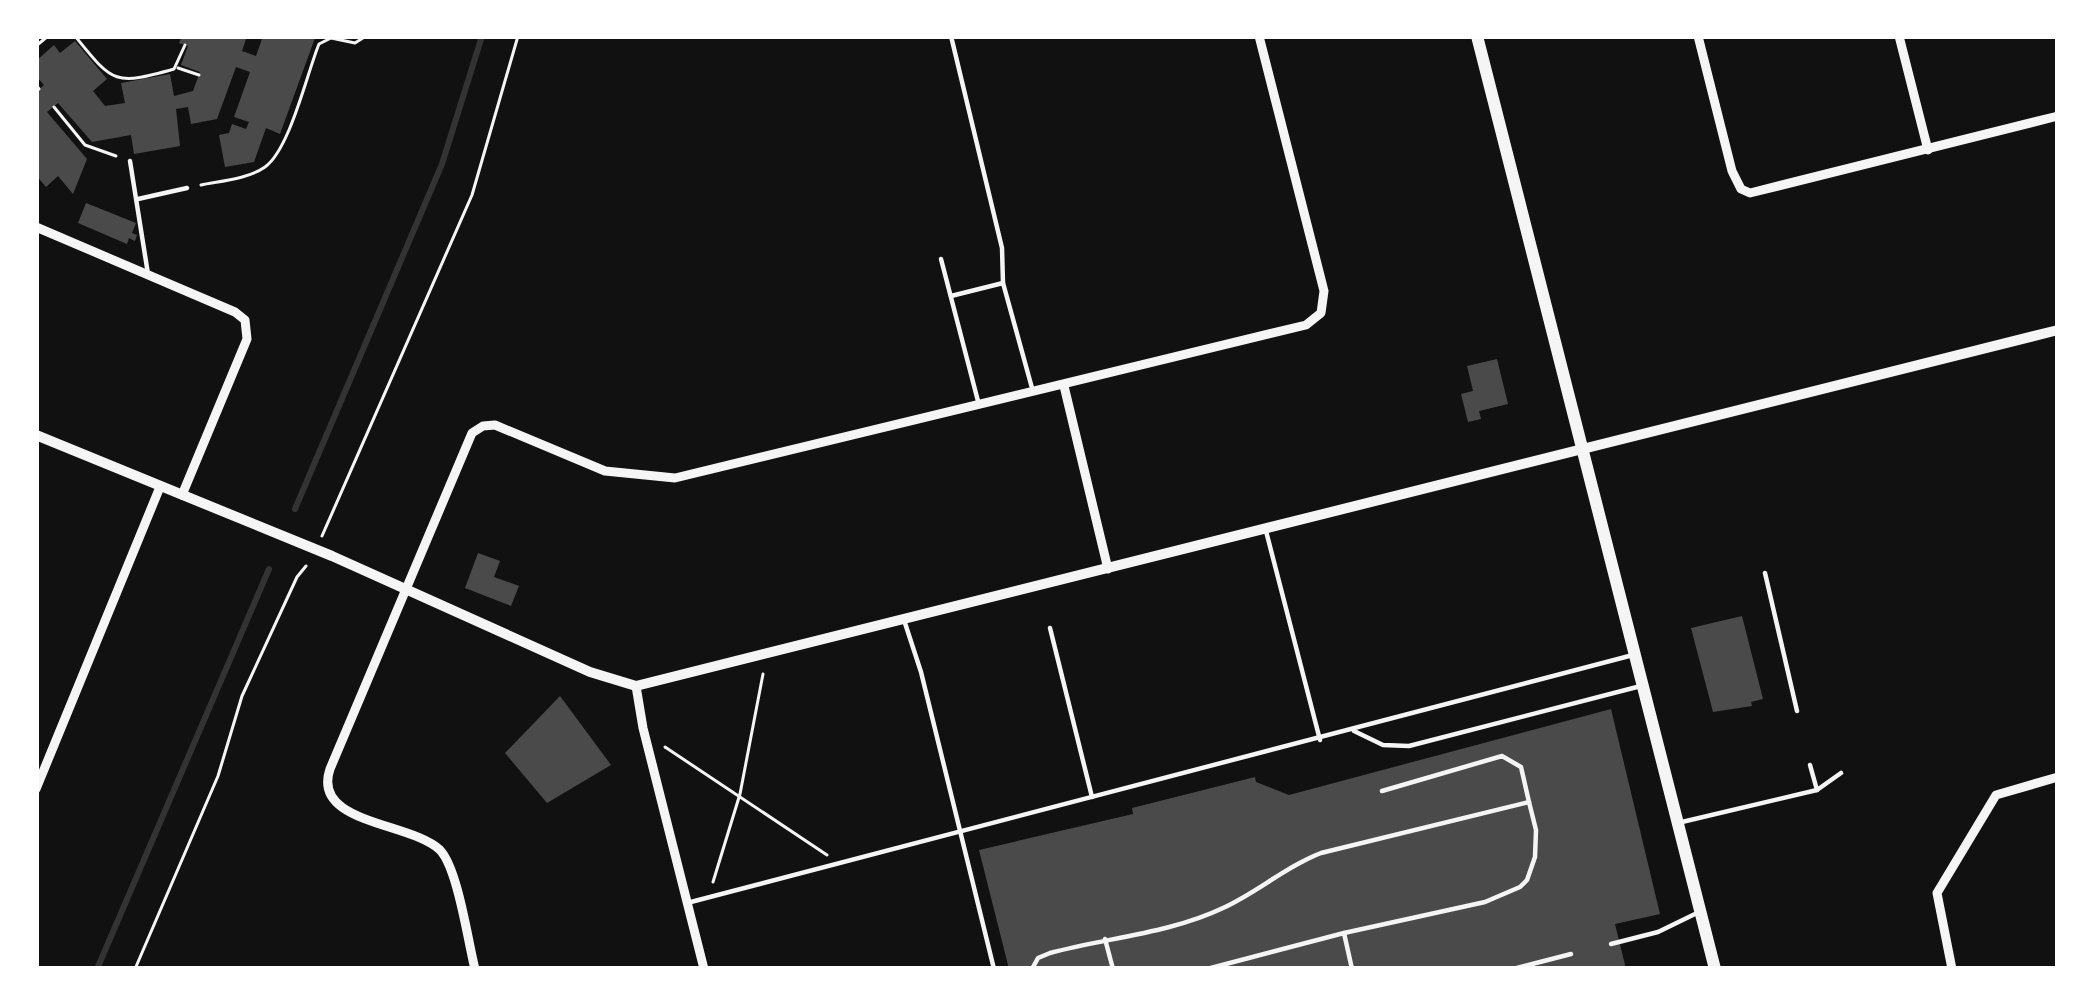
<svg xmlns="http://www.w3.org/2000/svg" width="2094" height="1005" viewBox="0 0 2094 1005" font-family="Signika,sans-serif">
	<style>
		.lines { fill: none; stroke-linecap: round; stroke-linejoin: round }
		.stream { stroke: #333; stroke-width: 6 }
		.building { fill: #4a4a4a }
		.path { stroke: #f5f5f5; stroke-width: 3 }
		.service { stroke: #f5f5f5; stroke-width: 4.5 }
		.minor { stroke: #f5f5f5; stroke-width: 9 }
		.tertiary { stroke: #f5f5f5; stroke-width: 10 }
		.secondary { stroke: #f5f5f5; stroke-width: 12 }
	</style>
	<rect width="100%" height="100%" fill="#111"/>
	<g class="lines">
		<g class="stream">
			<polyline points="295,509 442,164 482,36"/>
			<polyline points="97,969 269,569"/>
		</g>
	</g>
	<g class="building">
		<polygon points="182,36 247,36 242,51 256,56 263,36 315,38 280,134 266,128 254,162 225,167 219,135 229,133 232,124 246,129 249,122 234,117 250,72 236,67 217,119 191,124 188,107 176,109 180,146 134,154 131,135 92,142 58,103 47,112 87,159 73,194 58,176 46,187 36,175 36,92 44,85 36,76 36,61 54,45 60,53 75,41 107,79 93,91 105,106 125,103 121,83 170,74 174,96 193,91 200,72 181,65 188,46 179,43"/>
		<polygon points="86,203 136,223 132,233 137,235 135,241 129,238 127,244 78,223"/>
		<polygon points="1497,359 1508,404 1479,411 1481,419 1468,422 1461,394 1473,391 1467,366"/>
		<polygon points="478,553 500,561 494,577 519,586 511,606 465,588"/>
		<polygon points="1742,616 1763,699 1751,702 1752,706 1713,712 1691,628"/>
		<polygon points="560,696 611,765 547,803 505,753"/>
		<polygon points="1611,709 1660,914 1615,924 1626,969 1009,969 979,850 1133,814 1132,808 1255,777 1256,782 1289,795"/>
	</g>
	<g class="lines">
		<g class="path">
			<path d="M75,36C113,83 114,86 174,69L185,45"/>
			<polyline points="36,46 48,36"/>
			<polyline points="178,68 199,75"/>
			<polyline points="36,85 39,89"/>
			<polyline points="54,107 85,145 116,156"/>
			<path d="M201,185C221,181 248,179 265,167C290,149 307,73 319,44L331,38L355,43L366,36"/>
			<polyline points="322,536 472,195 518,36"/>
			<polyline points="665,747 827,855"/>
			<polyline points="713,882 740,794 763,674"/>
			<polyline points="135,969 218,776 242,696 297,577 306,566"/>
		</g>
		<g class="service">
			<polyline points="951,36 1002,248 1003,283"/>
			<polyline points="130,161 148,274"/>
			<polyline points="138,199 187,188"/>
			<polyline points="941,259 979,405"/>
			<polyline points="951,296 1003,283 1032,388"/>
			<polyline points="1266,531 1320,740"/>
			<polyline points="1765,573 1797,711"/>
			<polyline points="904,620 921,672 994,969"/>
			<polyline points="1050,628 1092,797"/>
			<polyline points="1354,731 1383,745 1409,746 1637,687"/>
			<polyline points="1810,765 1817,790"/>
			<polyline points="1682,822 1817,790 1841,773"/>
			<polyline points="687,903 1633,655"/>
			<polyline points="1344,933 1352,969"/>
			<polyline points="1105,939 1113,969"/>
			<polyline points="1611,944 1658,932 1695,914"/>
			<path d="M1032,969L1038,958L1050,953C1106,938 1171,933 1223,908C1258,892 1285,867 1321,853L1529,802L1521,767L1502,756L1382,791"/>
			<polyline points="1207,969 1344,933 1485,902 1520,887 1527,880 1535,857 1536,830 1529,802"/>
			<polyline points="1513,969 1571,954"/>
		</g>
		<g class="minor">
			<polyline points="1698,36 1732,171 1741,189 1750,193 2058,116"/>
			<polyline points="1899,36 1928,150"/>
			<polyline points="36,227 235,312 245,320 247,339 182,495"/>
			<polyline points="1064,386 1108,569"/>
			<polyline points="636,686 643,728 704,969"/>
			<polyline points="36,789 160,487"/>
			<path d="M475,969C468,942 458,869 440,850C411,822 311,824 330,769L472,433L483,426L495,425L605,471L675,478L1306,325L1321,313L1324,291L1259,36"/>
			<polyline points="1952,969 1937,893 1996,795 2058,777"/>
		</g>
		<polyline class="tertiary" points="36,435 332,556 590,672 636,686 2058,330"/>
		<polyline class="secondary" points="1477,36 1715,969"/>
	</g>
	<rect width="2094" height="1005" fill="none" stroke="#ffffff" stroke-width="78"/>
</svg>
